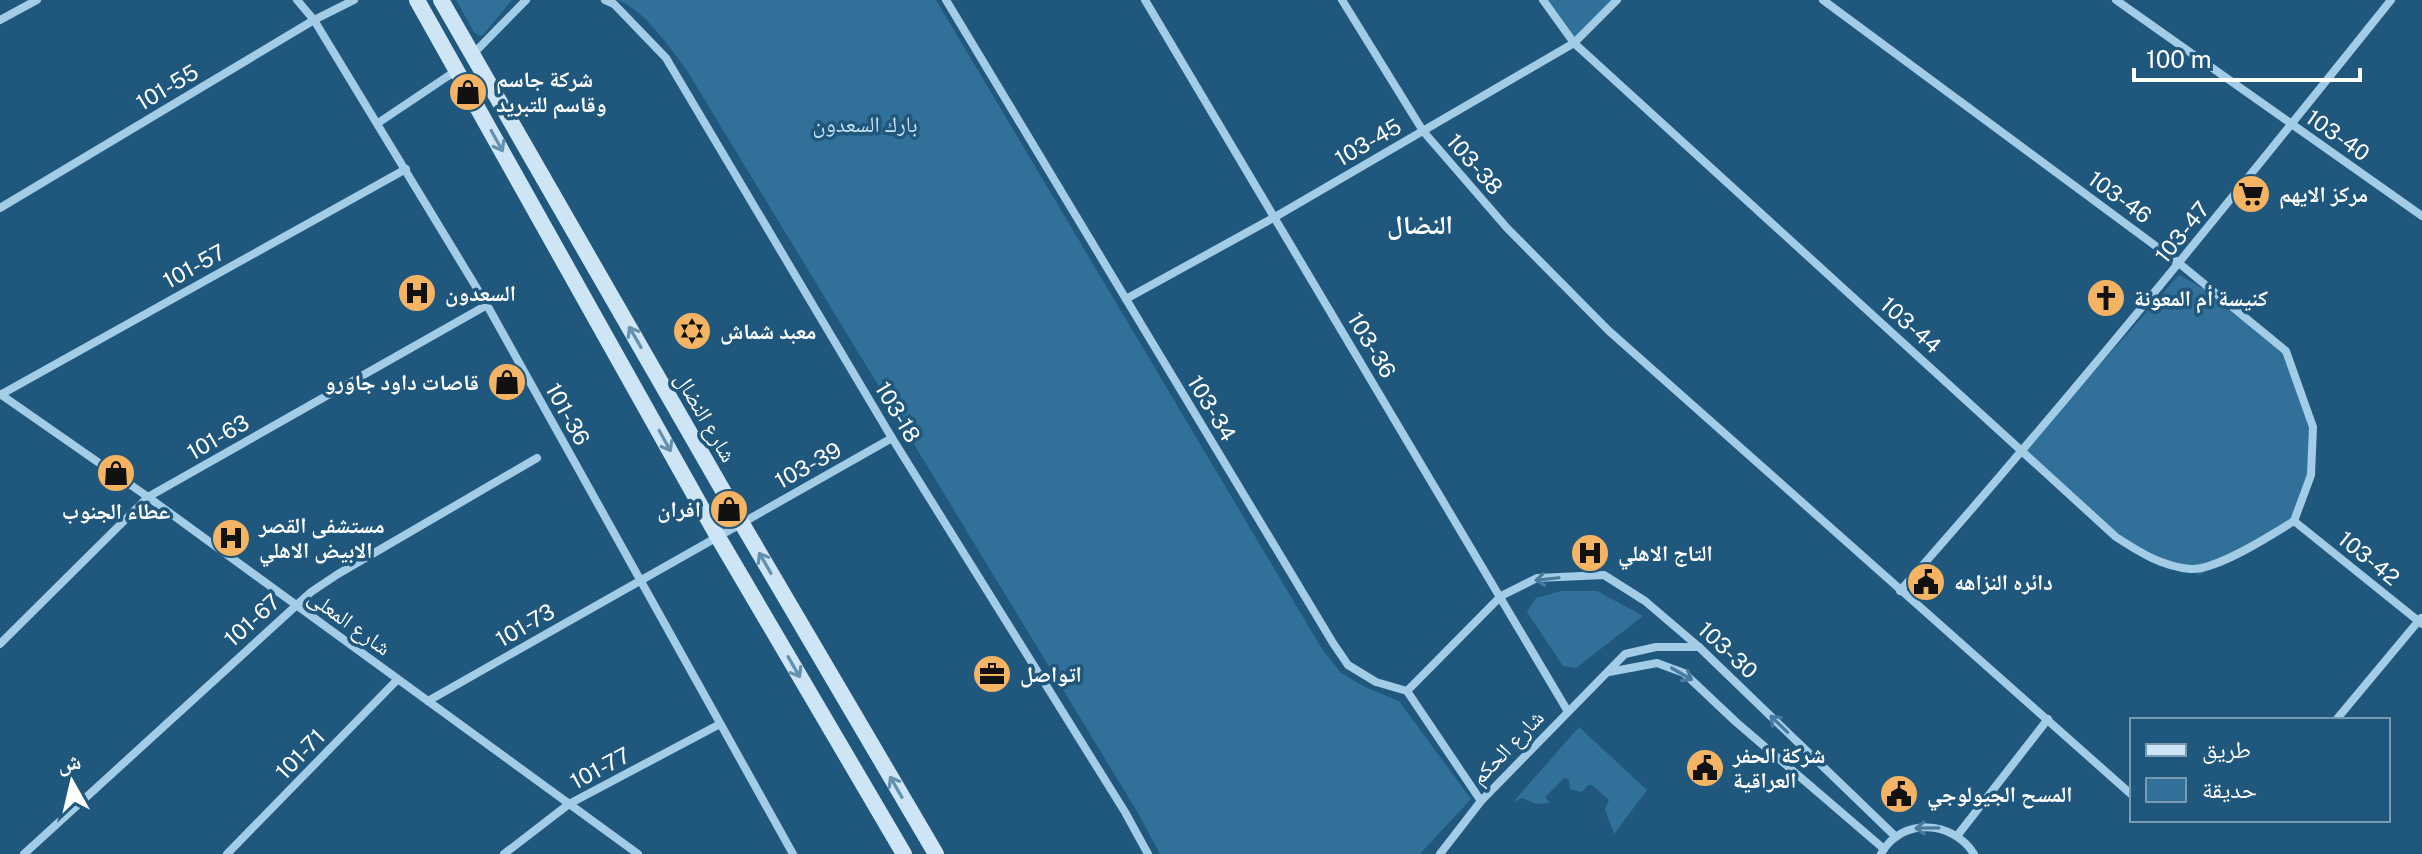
<svg xmlns="http://www.w3.org/2000/svg" width="2422" height="854" viewBox="0 0 2422 854" font-family="'Public Sans','Noto Naskh Arabic',sans-serif">
	<style>
		.green { fill: #307099 }
		.lines { fill: none; stroke-linecap: round; stroke-linejoin: round }
		.street { stroke: #a3cce7; stroke-width: 8 }
		.secondary { stroke: #cde5f5; stroke-width: 16 }
		.oneway { stroke: #6590ad }
		.oneway2 { stroke: #477a9d }
		.labels { text-anchor: middle; dominant-baseline: central; stroke-width: 7; stroke-linejoin: round; paint-order: stroke }
		.poi-label { font-size: 22px; font-weight: bold; fill: #fff; stroke: #20577d; text-anchor: start }
		.street-label { font-size: 22px; fill: #fff; stroke: #20577d }
		.park-label { font-size: 22px; fill: #c6e3f5; stroke: #20577d }
		.quarter-label { font-size: 26px; font-weight: bold; fill: #fff; stroke: #20577d }
	</style>
	<rect width="100%" height="100%" fill="#20577d"/>
	<g class="green">
		<polygon points="456,0 512,0 483,35 479,36 474,32"/>
		<path d="M617,0H936L1322,649L1341,673L1365,687L1399,701L1471,799L1420,854H1160L1138,813L686,69C670,48 643,8 617,0Z"/>
		<polygon points="1543,0 1617,0 1574,43"/>
		<polygon points="2179,275 2223,299 2286,351 2313,427 2311,475 2294,521 2200,575 2116,537 2023,452"/>
		<polygon points="1561,591 1597,591 1643,616 1576,668 1563,666 1527,612 1536,598"/>
		<polygon points="1579,727 1647,790 1614,834 1605,809 1609,800 1592,785 1588,785 1582,792 1570,789 1569,779 1564,778 1545,797 1550,803 1536,804 1522,798 1513,802"/>
	</g>
	<g class="lines">
		<g class="street">
			<polyline points="297,0 314,20 487,305 793,854"/>
			<polyline points="605,0 614,4 666,58 892,438 1125,812 1148,854"/>
			<polyline points="946,0 1333,643 1348,665 1376,682 1407,691 1481,801"/>
			<polyline points="1145,0 1567,710"/>
			<polyline points="1342,0 1423,131 1507,228 1609,331 2132,795"/>
			<path d="M1543,0L1574,43L2116,537C2139,552 2163,567 2191,569C2217,570 2272,535 2294,521"/>
			<polyline points="1823,0 2180,264 2286,351 2313,427 2311,475 2294,521"/>
			<polyline points="2116,0 2422,216"/>
			<polyline points="0,20 37,0"/>
			<polyline points="473,54 526,0"/>
			<polyline points="378,123 457,70"/>
			<polyline points="0,208 314,20 354,0"/>
			<polyline points="1126,299 1275,217 1574,43 1617,0"/>
			<polyline points="0,394 148,497 638,854"/>
			<polyline points="0,395 406,169"/>
			<polyline points="2294,521 2422,624"/>
			<path d="M1900,591C2070,399 2231,200 2391,0"/>
			<polyline points="0,644 148,497 487,305"/>
			<polyline points="1609,672 1657,663 1684,673 1736,722 1884,849"/>
			<polyline points="1407,691 1501,596 1537,578 1604,575 1645,601 1699,647 1896,837"/>
			<polyline points="428,701 892,438"/>
			<polyline points="2336,720 2421,618"/>
			<polyline points="1957,836 2048,719"/>
			<polyline points="24,854 311,592 338,574 537,458"/>
			<polyline points="227,854 397,680"/>
			<polyline points="504,854 569,804 720,724"/>
			<polyline points="1440,854 1481,801 1625,654 1656,647 1699,647"/>
			<path d="M1881,854C1901,817 1953,820 1974,854"/>
		</g>
		<g class="secondary">
			<polyline points="417,0 718,537 904,854"/>
			<polyline points="441,0 741,522 936,854"/>
		</g>
	</g>
	<defs><path id="oneway-shaft" d="M-6 0H5M1.5-3L5.5 0L1.5 3" fill="none" stroke-width="1.6" stroke-linecap="round" stroke-linejoin="round" transform="scale(2)"/></defs>
	<g class="oneway">
		<use href="#oneway-shaft" transform="translate(497 141) rotate(61)"/>
		<use href="#oneway-shaft" transform="translate(635 337) rotate(-120)"/>
		<use href="#oneway-shaft" transform="translate(665 441) rotate(61)"/>
		<use href="#oneway-shaft" transform="translate(765 563) rotate(-120)"/>
		<use href="#oneway-shaft" transform="translate(794 667) rotate(60)"/>
		<use href="#oneway-shaft" transform="translate(896 787) rotate(-120)"/>
	</g>
	<g class="oneway2">
		<use href="#oneway-shaft" transform="translate(1547 579) rotate(174)"/>
		<use href="#oneway-shaft" transform="translate(1682 674) rotate(30)"/>
		<use href="#oneway-shaft" transform="translate(1779 724) rotate(-136)"/>
		<use href="#oneway-shaft" transform="translate(1927 828) rotate(179)"/>
	</g>
	<defs>
		<symbol id="shop-disc" viewBox="-11 -11 22 22"><circle r="9.5" fill="#f4b463" stroke="#20577d"/><path d="M-5-2.5h2.3a2.7 3.5 0 0 1 5.4 0H5L5.5 6h-11ZM-1.5-2.5h3a1.5 2.3 0 0 0-3 0Z" fill="#111"/></symbol>
		<symbol id="supermarket-disc" viewBox="-11 -11 22 22"><circle r="9.5" fill="#f4b463" stroke="#20577d"/><path d="M-6-5.5h2.5l.6 2H6L4.5 2H-2.5L-4.4-4H-6ZM-1.5 3.2a1.3 1.3 0 1 0 .1 0ZM3 3.2a1.3 1.3 0 1 0 .1 0Z" fill="#111"/></symbol>
		<symbol id="hospital-disc" viewBox="-11 -11 22 22"><circle r="9.5" fill="#f4b463" stroke="#20577d"/><path d="M-5-5h3v3.5h4V-5h3V5h-3V1.5h-4V5h-3Z" fill="#111"/></symbol>
		<symbol id="church-disc" viewBox="-11 -11 22 22"><circle r="9.5" fill="#f4b463" stroke="#20577d"/><path d="M-1.2-6h2.4v3.5h3.3v2.4h-3.3V6h-2.4V-.1h-3.3v-2.4h3.3Z" fill="#111"/></symbol>
		<symbol id="synagogue-disc" viewBox="-11 -11 22 22"><circle r="9.5" fill="#f4b463" stroke="#20577d"/><path d="M0-6.5L5.6 3.2H-5.6ZM0 6.5L5.6-3.2H-5.6Z" fill="#111"/></symbol>
		<symbol id="civic-disc" viewBox="-11 -11 22 22"><circle r="9.5" fill="#f4b463" stroke="#20577d"/><path d="M-.6-6.5H3V-4.5H.6V-3L4-1V1h2V6H-6V1h2V-1L-.6-3ZM-1.2 2.5V6h2.4V2.5Z" fill="#111"/></symbol>
		<symbol id="office-disc" viewBox="-11 -11 22 22"><circle r="9.5" fill="#f4b463" stroke="#20577d"/><path d="M-6-3h4V-5.5h4V-3h4V5H-6ZM-1-4.5V-3h2v-1.5ZM-6 0V1H6V0Z" fill="#111"/></symbol>
	</defs>
	<g fill-rule="evenodd">
		<use href="#shop-disc" x="446" y="70" width="44" height="44"/>
		<use href="#supermarket-disc" x="2229" y="172" width="44" height="44"/>
		<use href="#hospital-disc" x="395" y="271" width="44" height="44"/>
		<use href="#church-disc" x="2084" y="276" width="44" height="44"/>
		<use href="#synagogue-disc" x="670" y="309" width="44" height="44"/>
		<use href="#shop-disc" x="485" y="360" width="44" height="44"/>
		<use href="#shop-disc" x="94" y="451" width="44" height="44"/>
		<use href="#shop-disc" x="707" y="487" width="44" height="44"/>
		<use href="#hospital-disc" x="209" y="516" width="44" height="44"/>
		<use href="#hospital-disc" x="1568" y="531" width="44" height="44"/>
		<use href="#civic-disc" x="1904" y="560" width="44" height="44"/>
		<use href="#office-disc" x="970" y="652" width="44" height="44"/>
		<use href="#civic-disc" x="1683" y="746" width="44" height="44"/>
		<use href="#civic-disc" x="1877" y="772" width="44" height="44"/>
	</g>
	<g class="labels">
		<g class="poi-label">
			<text x="496" y="79">شركة جاسم<tspan x="496" dy="25">وقاسم للتبريد</tspan></text>
			<text x="2279" y="194">مركز الايهم</text>
			<text x="445" y="293">السعدون</text>
			<text x="2134" y="298">كنيسة أم المعونة</text>
			<text x="720" y="331">معبد شماش</text>
			<text x="479" y="382" text-anchor="end">قاصات داود جاورو</text>
			<text x="701" y="509" text-anchor="end">افران</text>
			<text x="116" y="511" text-anchor="middle">عطاء الجنوب</text>
			<text x="259" y="525">مستشفى القصر<tspan x="259" dy="25">الابيض الاهلي</tspan></text>
			<text x="1618" y="553">التاج الاهلي</text>
			<text x="1954" y="582">دائره النزاهه</text>
			<text x="1020" y="674">اتواصل</text>
			<text x="1733" y="755">شركة الحفر<tspan x="1733" dy="25">العراقية</tspan></text>
			<text x="1927" y="794">المسح الجيولوجي</text>
		</g>
		<g class="street-label">
			<text transform="translate(167 87) rotate(-31)">101-55</text>
			<text transform="translate(2338 135) rotate(35)">103-40</text>
			<text transform="translate(1368 142) rotate(-30)">103-45</text>
			<text transform="translate(1475 164) rotate(49)">103-38</text>
			<text transform="translate(2120 197) rotate(36)">103-46</text>
			<text transform="translate(2182 232) rotate(-51)">103-47</text>
			<text transform="translate(194 266) rotate(-29)">101-57</text>
			<text transform="translate(1911 325) rotate(42)">103-44</text>
			<text transform="translate(1372 345) rotate(59)">103-36</text>
			<text transform="translate(1212 408) rotate(59)">103-34</text>
			<text transform="translate(898 412) rotate(59)">103-18</text>
			<text transform="translate(568 414) rotate(61)">101-36</text>
			<text transform="translate(706 417) rotate(60)">شارع النضال</text>
			<text transform="translate(218 437) rotate(-30)">101-63</text>
			<text transform="translate(808 465) rotate(-29)">103-39</text>
			<text transform="translate(2369 558) rotate(39)">103-42</text>
			<text transform="translate(252 620) rotate(-42)">101-67</text>
			<text transform="translate(350 622) rotate(36)">شارع المعلى</text>
			<text transform="translate(525 625) rotate(-30)">101-73</text>
			<text transform="translate(1728 650) rotate(43)">103-30</text>
			<text transform="translate(1507 747) rotate(-46)">شارع الحكم</text>
			<text transform="translate(300 754) rotate(-46)">101-71</text>
			<text transform="translate(600 768) rotate(-28)">101-77</text>
		</g>
		<g class="park-label">
			<text x="865" y="124">بارك السعدون</text>
		</g>
		<g class="quarter-label">
			<text x="1420" y="224">النضال</text>
		</g>
	</g>
	<rect x="2130" y="718" width="260" height="104" fill="#20577d" stroke="#799ab1" stroke-width="2"/>
	<rect x="2146" y="744" width="40" height="12" fill="#cde5f5" stroke="#799ab1" stroke-width="2"/>
	<text x="2202" y="758" font-size="24" fill="#ffffff">طريق</text>
	<rect x="2146" y="778" width="40" height="24" fill="#307099" stroke="#799ab1" stroke-width="2"/>
	<text x="2202" y="798" font-size="24" fill="#ffffff">حديقة</text>
	<g transform="translate(72 782) rotate(352)" stroke="#20577d" stroke-width="6" paint-order="stroke">
	<path d="M0-6L14 30L0 20L-14 30Z" fill="#ffffff"/>
	<text y="-12" font-size="22" font-weight="bold" text-anchor="middle" fill="#ffffff">ش</text>
	</g>
	<path d="M2134 68v12h226v-12" fill="none" stroke="#ffffff" stroke-width="4"/>
	<text x="2146" y="68" font-size="24" fill="#ffffff" stroke="#20577d" stroke-width="6" paint-order="stroke">100 m</text>
</svg>
